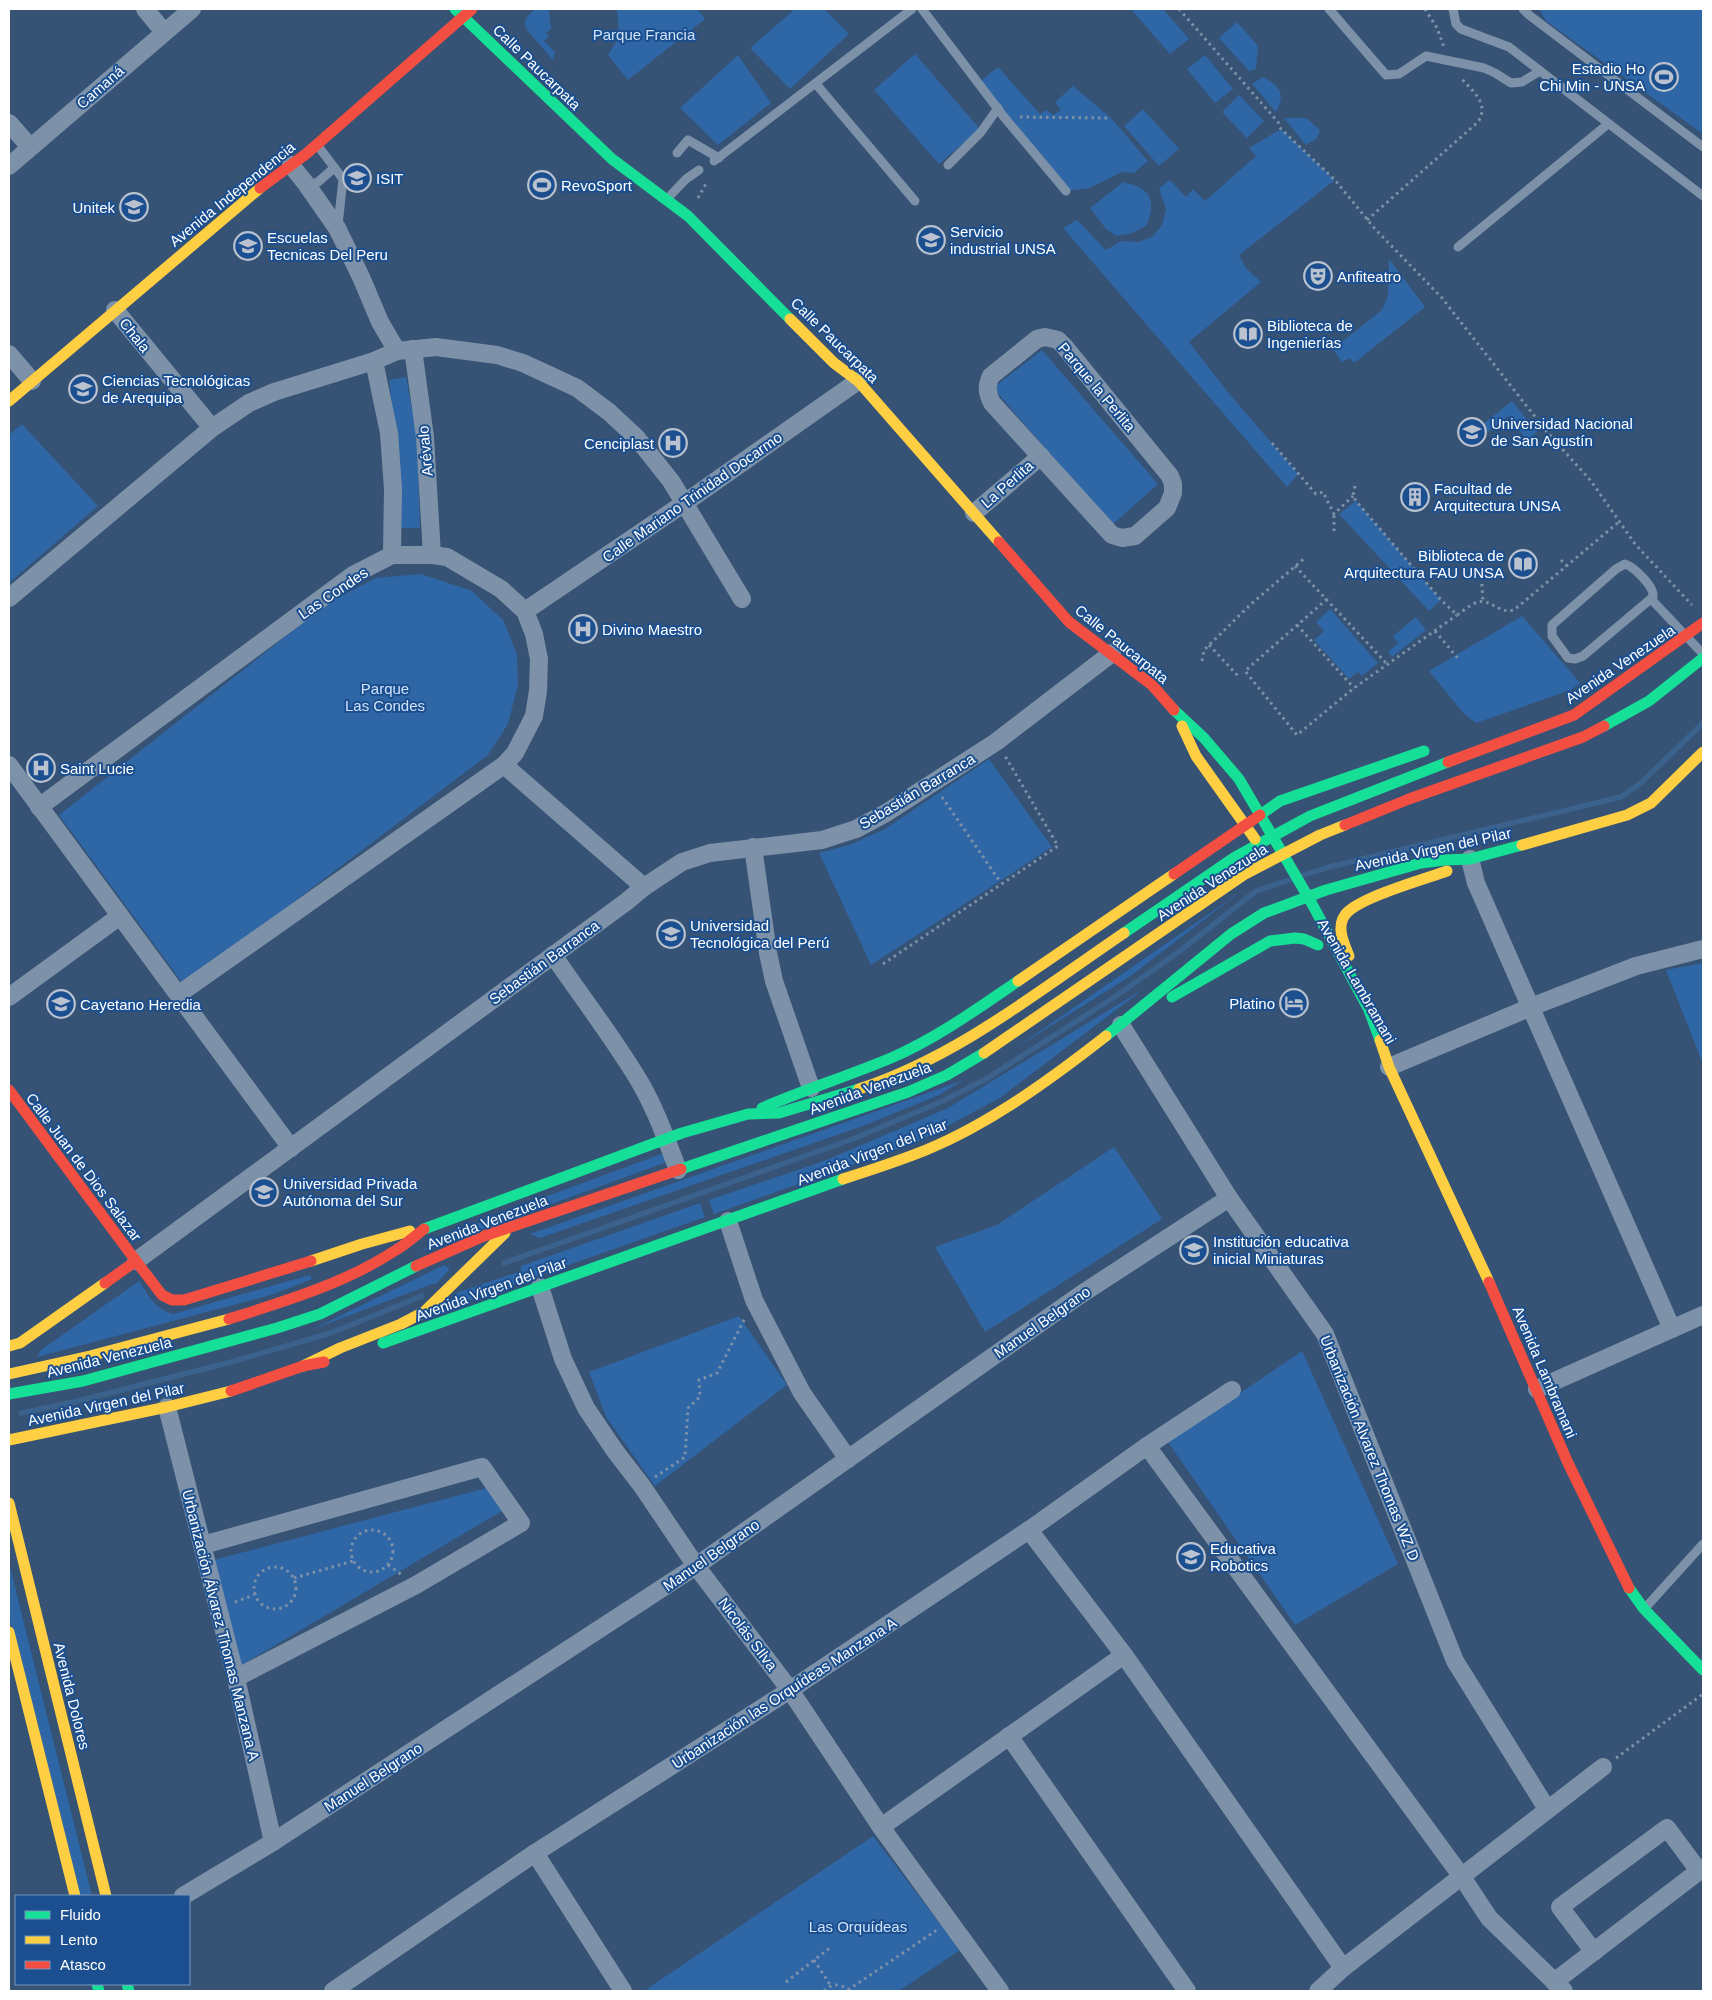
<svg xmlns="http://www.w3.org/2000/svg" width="1712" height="2000" viewBox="0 0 1712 2000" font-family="Arial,sans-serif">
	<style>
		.green { fill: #2f66a5 }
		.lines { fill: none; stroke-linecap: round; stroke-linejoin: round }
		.stream { stroke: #3b618d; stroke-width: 5.5 }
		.path { stroke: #7d92a8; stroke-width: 3; stroke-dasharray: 2.5 4; stroke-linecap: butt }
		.lane { stroke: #7d92a8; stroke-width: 9 }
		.street { stroke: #7d92a8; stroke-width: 18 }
		.fast { stroke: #16e098; stroke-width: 11 }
		.slow { stroke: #ffcf43; stroke-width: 11 }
		.jam { stroke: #f24e42; stroke-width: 11 }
		.labels { text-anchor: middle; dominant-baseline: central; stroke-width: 4; stroke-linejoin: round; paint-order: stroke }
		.park-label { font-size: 15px; fill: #cfe3fa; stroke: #1b4f8f }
		.street-label { font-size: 15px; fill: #fff; stroke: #1b4f8f }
		.poi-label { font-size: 15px; fill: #fff; stroke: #1b4f8f; text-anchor: start }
	</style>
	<rect width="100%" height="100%" fill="#365274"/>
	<g class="green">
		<path d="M536,9H550L549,11L551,29L546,33L549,36L544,41L555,52L553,60L527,30C522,20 528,15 536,9Z"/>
		<polygon points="617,9 699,9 698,10 705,19 628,80 608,55 619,37"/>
		<polygon points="795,9 824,9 849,34 790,89 750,48"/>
		<polygon points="1131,9 1163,9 1189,39 1170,54"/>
		<polygon points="1539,9 1703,9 1703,134 1546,21"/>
		<polygon points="1237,22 1258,46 1256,69 1249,71 1219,38"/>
		<polygon points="915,54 980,129 939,164 874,90"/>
		<polygon points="738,55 771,103 718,145 680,108"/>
		<polygon points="1205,55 1233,89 1215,103 1187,69"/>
		<polygon points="998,67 1040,114 1047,110 1053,115 1061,110 1055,102 1073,86 1111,118 1148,161 1134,173 1122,172 1090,188 1066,191 978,83"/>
		<path d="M1263,77C1280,87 1286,93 1276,112L1252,84Z"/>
		<polygon points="1239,95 1264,121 1247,138 1222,112"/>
		<polygon points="1143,109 1179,149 1159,166 1124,126"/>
		<polygon points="1284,118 1306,118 1320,130 1317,138 1306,145"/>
		<polygon points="1281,129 1335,180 1239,255 1246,268 1261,282 1189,342 1227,391 1298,474 1287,487 1063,228 1077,220 1106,250 1121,241 1139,242 1153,236 1162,225 1166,209 1159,188 1170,180 1186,197 1193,189 1205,201 1256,156 1249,148"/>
		<path d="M1123,182C1151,188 1156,199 1147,225L1133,233L1116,236L1106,229L1090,208Z"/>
		<polygon points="1389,259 1425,307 1354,363 1350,358 1342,362 1333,349 1382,310 1388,295"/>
		<polygon points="1042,350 1158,484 1112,525 993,388"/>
		<polygon points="406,377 417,436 420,528 398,528 396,441 389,380"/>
		<polygon points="1512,401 1537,432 1527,440 1508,416 1488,432 1482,425"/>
		<polygon points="22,424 98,506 9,583 9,435"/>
		<polygon points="1356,501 1441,600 1429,611 1339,514"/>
		<polygon points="421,574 472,591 504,621 517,655 518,685 508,724 488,755 184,985 59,815 328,603 376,578"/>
		<polygon points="1330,609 1378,663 1362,676 1358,672 1349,679 1314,640 1324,631 1316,622"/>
		<polygon points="1522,616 1580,683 1571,690 1476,723 1464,714 1429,671"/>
		<polygon points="1416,617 1426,630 1392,657 1388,652 1398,643 1393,636"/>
		<polygon points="989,759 1052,847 871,965 819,853 849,845 885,829"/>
		<polygon points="1239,893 1129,977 1014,1049"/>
		<polygon points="1703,963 1703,1064 1666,970"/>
		<polygon points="1145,988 1000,1098 919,1141 714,1214 709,1200 824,1161 948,1108"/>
		<polygon points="964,1080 939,1095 863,1126 540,1238 530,1234"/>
		<polygon points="1114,1147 1162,1219 985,1332 935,1247 997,1225"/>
		<polygon points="664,1153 667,1162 416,1253 493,1216"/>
		<polygon points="700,1203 705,1217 455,1305 451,1302 456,1293 521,1271 521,1266"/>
		<polygon points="444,1265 450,1269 436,1284 432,1284 311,1330"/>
		<path d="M310,1275L312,1279L271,1295L37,1357L41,1350L139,1281C150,1297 154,1308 173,1314Z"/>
		<polygon points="739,1316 787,1385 655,1486 606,1417 589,1372"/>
		<polygon points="1302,1351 1398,1564 1295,1625 1168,1442"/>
		<polygon points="494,1486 507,1508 240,1666 210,1561"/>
		<polygon points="9,1563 92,1896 77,1896 9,1617"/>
		<polygon points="873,1836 960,1950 899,1991 644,1991"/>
	</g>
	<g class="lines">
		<g class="stream">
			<polyline points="1301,876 1329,867 1621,797 1641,783 1703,723"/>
			<polyline points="504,1263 853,1139 943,1101 986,1079 1116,996 1180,951 1256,891 1290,880"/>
			<polyline points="21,1413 74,1402 231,1362 331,1333 422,1296"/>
		</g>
		<g class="path">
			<polyline points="1179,9 1278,122 1281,129 1335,180 1375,229 1442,298 1547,432 1591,481 1635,544 1692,605"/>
			<polyline points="1425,9 1437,28 1444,47"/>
			<polyline points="1020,117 1111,118"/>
			<polyline points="698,198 707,182"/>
			<path d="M1367,220L1478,122C1490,103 1472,91 1460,77"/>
			<polyline points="1272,443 1316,494 1323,492 1334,514 1353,496"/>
			<path d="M1355,486L1353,496L1356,501L1441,600L1457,615C1463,611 1471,604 1478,602C1492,599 1498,614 1514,610L1620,521"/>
			<polyline points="1334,531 1334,514"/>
			<polyline points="1561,560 1567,566"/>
			<polyline points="1295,566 1387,664"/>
			<polyline points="1481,571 1483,602"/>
			<polyline points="1327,599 1245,671 1297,735 1354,688 1457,615"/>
			<polyline points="1297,625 1354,688"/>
			<polyline points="1435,631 1460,661"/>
			<polyline points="1209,645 1239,677"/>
			<polyline points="1202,661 1204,650 1250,605 1306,557"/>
			<polyline points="942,797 1001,883"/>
			<polyline points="883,964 1058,846 1005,756"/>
			<polyline points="655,1477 685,1457 688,1408 700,1397 699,1380 717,1373 745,1318"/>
			<circle cx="372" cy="1551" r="21"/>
			<polyline points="388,1565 402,1575"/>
			<circle cx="275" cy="1588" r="21"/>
			<polyline points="294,1578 353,1561"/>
			<polyline points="235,1602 254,1595"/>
			<polyline points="1616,1758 1703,1694"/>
			<polyline points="814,1960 831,1986"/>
			<polyline points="786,1982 831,1947"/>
			<polyline points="848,1990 937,1930"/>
			<path d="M824,1991C831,1983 841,1983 849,1991"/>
		</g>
		<g class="lane">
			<polyline points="922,9 1004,117 1066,191"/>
			<polyline points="1329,9 1386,75 1399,74 1426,56 1484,68 1495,73 1511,83 1522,82 1540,71"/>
			<polyline points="1453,9 1456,24 1461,29 1509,47 1703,196"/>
			<polyline points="1523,9 1529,15 1703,147"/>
			<polyline points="816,84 915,201"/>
			<polyline points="318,146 343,179 338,225"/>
			<polyline points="677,153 688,140 719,158"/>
			<polyline points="714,161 912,9"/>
			<polyline points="948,165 981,132 998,108"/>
			<polyline points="307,185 318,182 334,168"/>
			<polyline points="667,199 686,179 699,170"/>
			<polyline points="1458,247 1608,124"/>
			<path d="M1625,564C1634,567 1655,587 1653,597L1583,656L1575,659L1568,658L1552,636V625L1616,569Z"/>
			<polyline points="1651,599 1703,654"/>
			<polyline points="1646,1607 1703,1544"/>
		</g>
		<g class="street">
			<polyline points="145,9 164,32"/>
			<polyline points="9,123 30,147"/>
			<polyline points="291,165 307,185 337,228 361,277 380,322 397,351"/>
			<polyline points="9,166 192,9"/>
			<polyline points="115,310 212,428"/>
			<path d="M1045,337L1058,340L1064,346L1170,476L1173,484V493L1167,508L1135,536L1122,538L1112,535L992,403C987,393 986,386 991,376L1037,339Z"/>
			<polyline points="413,349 425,437 432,555"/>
			<polyline points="9,354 32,381"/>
			<polyline points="374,361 389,433 393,489 392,555"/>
			<polyline points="974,513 1041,456"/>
			<polyline points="9,598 212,428 249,403 274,392 374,361 397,351 436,347 497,355 523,363 577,388 609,412 636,437 671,481 742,599"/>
			<polyline points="525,611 686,502 858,381"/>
			<polyline points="9,765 291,1148"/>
			<polyline points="504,765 644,887"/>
			<polyline points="39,807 353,575 392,555 432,555 447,557 501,589 525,611 534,634 539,659 538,691 534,716 515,753 504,765 179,994"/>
			<polyline points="753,847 768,953 774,981 811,1088"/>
			<polyline points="1470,859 1476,883 1672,1329"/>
			<path d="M553,955C581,996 612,1036 638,1079C655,1107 666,1139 678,1170"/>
			<polyline points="9,997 120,916"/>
			<polyline points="1121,1025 1229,1198 1325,1334 1455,1661 1547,1809"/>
			<polyline points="1389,1067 1531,1007 1636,966 1703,949"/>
			<polyline points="728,1221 754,1300 802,1393 848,1459"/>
			<polyline points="136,1261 626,902 644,887 682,862 710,853 822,840 856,829 886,813 996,742 1112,653"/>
			<polyline points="540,1287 563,1359 586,1408 615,1451 642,1486 696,1566 790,1690 881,1827 1000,1991"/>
			<polyline points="1537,1389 1703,1315"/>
			<polyline points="167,1407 236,1678 273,1842"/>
			<polyline points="1147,1446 1462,1877 1489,1918 1564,1991"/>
			<polyline points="1029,1530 1124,1655 1343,1968"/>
			<polyline points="203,1545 482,1467 521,1523 416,1585 236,1678"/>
			<polyline points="1009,1736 1187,1991"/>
			<polyline points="881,1827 1124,1655"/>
			<polyline points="535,1853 623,1991"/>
			<polyline points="183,1896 273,1842 696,1566 1080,1295 1229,1198"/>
			<polyline points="1554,1982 1699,1871 1667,1828 1560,1907 1594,1952"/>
			<polyline points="333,1991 535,1853 790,1690 1029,1530 1147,1446 1232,1390"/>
			<polyline points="1318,1991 1343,1968 1603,1767"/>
		</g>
		<g class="fast">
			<polyline points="455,9 612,159 688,216 790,319"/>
			<polyline points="1174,710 1204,738 1239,779 1311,902 1369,1010 1380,1040"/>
			<polyline points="1604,726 1649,701 1703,658"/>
			<polyline points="1260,815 1280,801 1424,751"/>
			<polyline points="1124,933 1235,857 1310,816 1448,762"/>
			<polyline points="1172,997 1270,941 1295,938 1304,939 1318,945"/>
			<polyline points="1106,1036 1231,934 1264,913 1326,890 1421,863 1445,860 1470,859 1522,845"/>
			<path d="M762,1108C804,1090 848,1076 891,1058C937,1038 977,1009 1018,981"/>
			<polyline points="681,1169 908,1092 947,1075 984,1053"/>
			<polyline points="424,1229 682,1133 748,1114 779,1113 859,1089"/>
			<polyline points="383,1343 843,1179"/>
			<polyline points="9,1394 83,1381 277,1328 320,1314 416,1266"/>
			<polyline points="1629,1588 1644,1609 1703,1670"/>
			<polyline points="97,1984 99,1991"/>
			<polyline points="127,1984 129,1991"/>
		</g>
		<g class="slow">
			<polyline points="790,319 834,363 858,381 999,542"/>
			<polyline points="9,401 260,188"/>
			<polyline points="1182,726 1196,756 1255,839"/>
			<polyline points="1522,845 1627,815 1651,803 1703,752"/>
			<path d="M1349,956C1344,944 1336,927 1345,915C1357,898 1425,879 1447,871"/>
			<polyline points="1018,981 1174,874"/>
			<polyline points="1380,1040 1389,1067 1489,1282"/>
			<polyline points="984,1053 1245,874 1320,835 1345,825"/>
			<path d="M859,1089C957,1057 1040,990 1124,933"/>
			<path d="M843,1179C871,1170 899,1161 926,1150C991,1123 1051,1079 1106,1036"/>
			<polyline points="311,1261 362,1244 410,1231"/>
			<polyline points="9,1346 20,1343 105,1283"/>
			<polyline points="303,1366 340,1348 401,1324 424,1312 505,1233"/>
			<polyline points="9,1374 90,1356 229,1319"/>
			<polyline points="9,1440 167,1407 231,1391"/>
			<polyline points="9,1503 106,1896"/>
			<polyline points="9,1632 75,1896"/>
		</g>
		<g class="jam">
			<polyline points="260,188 306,154 472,9"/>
			<polyline points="999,542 1069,622 1152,685 1174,710"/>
			<polyline points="1448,762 1574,715 1703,623"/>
			<polyline points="1345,825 1409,799 1583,737 1604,726"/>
			<polyline points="1174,874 1260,815"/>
			<polyline points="9,1090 136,1261 105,1283"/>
			<polyline points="136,1261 162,1295 172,1300 184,1300 311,1261"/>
			<polyline points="416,1266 484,1236 681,1169"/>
			<polyline points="1489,1282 1568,1463 1629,1588"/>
			<path d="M229,1319C286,1301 346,1283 396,1250C406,1244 415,1236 424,1229"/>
			<polyline points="231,1391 303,1366 324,1362"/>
		</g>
	</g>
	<defs>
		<symbol id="stadium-ring" viewBox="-11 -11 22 22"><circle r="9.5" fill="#1b4f8f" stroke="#b9c2ce" stroke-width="1.5"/><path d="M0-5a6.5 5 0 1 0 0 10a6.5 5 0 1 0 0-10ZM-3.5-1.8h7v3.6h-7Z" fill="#b9c2ce"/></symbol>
		<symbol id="university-ring" viewBox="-11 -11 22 22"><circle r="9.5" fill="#1b4f8f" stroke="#b9c2ce" stroke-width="1.5"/><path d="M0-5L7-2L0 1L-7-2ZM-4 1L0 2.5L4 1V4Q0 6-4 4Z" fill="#b9c2ce"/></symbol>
		<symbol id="school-ring" viewBox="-11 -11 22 22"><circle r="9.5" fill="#1b4f8f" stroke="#b9c2ce" stroke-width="1.5"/><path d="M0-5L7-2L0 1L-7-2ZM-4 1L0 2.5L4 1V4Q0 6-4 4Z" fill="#b9c2ce"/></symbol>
		<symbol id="theatre-ring" viewBox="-11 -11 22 22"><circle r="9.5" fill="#1b4f8f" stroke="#b9c2ce" stroke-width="1.5"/><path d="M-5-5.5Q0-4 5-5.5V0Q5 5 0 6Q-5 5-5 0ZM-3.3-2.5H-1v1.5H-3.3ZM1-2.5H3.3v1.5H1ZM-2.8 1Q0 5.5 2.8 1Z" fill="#b9c2ce"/></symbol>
		<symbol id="library-ring" viewBox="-11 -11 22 22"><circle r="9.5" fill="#1b4f8f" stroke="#b9c2ce" stroke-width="1.5"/><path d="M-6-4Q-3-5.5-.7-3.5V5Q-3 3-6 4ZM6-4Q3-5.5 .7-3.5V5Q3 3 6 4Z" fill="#b9c2ce"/></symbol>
		<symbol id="hospital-ring" viewBox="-11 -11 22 22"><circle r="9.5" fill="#1b4f8f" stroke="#b9c2ce" stroke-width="1.5"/><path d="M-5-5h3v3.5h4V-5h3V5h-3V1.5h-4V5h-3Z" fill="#b9c2ce"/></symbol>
		<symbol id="building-ring" viewBox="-11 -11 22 22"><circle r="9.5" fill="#1b4f8f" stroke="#b9c2ce" stroke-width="1.5"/><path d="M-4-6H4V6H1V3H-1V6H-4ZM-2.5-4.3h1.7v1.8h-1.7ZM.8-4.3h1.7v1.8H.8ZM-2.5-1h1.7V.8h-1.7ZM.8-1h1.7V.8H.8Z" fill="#b9c2ce"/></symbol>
		<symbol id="hotel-ring" viewBox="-11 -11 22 22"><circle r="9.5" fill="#1b4f8f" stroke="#b9c2ce" stroke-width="1.5"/><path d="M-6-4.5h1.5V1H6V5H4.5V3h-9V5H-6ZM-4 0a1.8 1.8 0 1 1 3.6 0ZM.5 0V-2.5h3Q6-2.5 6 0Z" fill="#b9c2ce"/></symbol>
	</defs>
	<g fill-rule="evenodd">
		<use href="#stadium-ring" x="1648" y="61" width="32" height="32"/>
		<use href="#university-ring" x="341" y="162" width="32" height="32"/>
		<use href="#stadium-ring" x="526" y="169" width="32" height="32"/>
		<use href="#school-ring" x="118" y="191" width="32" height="32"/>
		<use href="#university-ring" x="915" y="224" width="32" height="32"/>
		<use href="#school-ring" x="232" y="230" width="32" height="32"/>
		<use href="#theatre-ring" x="1302" y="260" width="32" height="32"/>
		<use href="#library-ring" x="1232" y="318" width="32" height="32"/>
		<use href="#university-ring" x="67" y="373" width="32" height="32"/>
		<use href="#university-ring" x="1456" y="416" width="32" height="32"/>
		<use href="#hospital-ring" x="657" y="427" width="32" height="32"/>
		<use href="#building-ring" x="1399" y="481" width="32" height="32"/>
		<use href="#library-ring" x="1507" y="548" width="32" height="32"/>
		<use href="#hospital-ring" x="567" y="613" width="32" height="32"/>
		<use href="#hospital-ring" x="25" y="752" width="32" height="32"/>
		<use href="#university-ring" x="655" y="918" width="32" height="32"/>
		<use href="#hotel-ring" x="1278" y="987" width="32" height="32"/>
		<use href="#university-ring" x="45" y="988" width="32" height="32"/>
		<use href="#university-ring" x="248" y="1176" width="32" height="32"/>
		<use href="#school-ring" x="1178" y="1234" width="32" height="32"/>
		<use href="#school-ring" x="1175" y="1541" width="32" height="32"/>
	</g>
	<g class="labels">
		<g class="park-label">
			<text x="644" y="34">Parque Francia</text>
			<text x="385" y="688">Parque<tspan x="385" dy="17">Las Condes</tspan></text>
			<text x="858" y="1926">Las Orquídeas</text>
		</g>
		<g class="street-label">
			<text transform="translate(537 67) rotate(44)">Calle Paucarpata</text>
			<text transform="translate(100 87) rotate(-41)">Camaná</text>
			<text transform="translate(232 194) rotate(-39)">Avenida Independencia</text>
			<text transform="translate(135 335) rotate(51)">Chala</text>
			<text transform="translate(835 340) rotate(44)">Calle Paucarpata</text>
			<text transform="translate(1097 387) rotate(50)">Parque la Perlita</text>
			<text transform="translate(425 451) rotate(-95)">Arévalo</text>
			<text transform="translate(1007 484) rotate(-41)">La Perlita</text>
			<text transform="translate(692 497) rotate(-35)">Calle Mariano Trinidad Docarmo</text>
			<text transform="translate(333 593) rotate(-34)">Las Condes</text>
			<text transform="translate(1122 644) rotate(39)">Calle Paucarpata</text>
			<text transform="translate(1620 664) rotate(-34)">Avenida Venezuela</text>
			<text transform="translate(917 791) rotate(-31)">Sebastián Barranca</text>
			<text transform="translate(1433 849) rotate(-12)">Avenida Virgen del Pilar</text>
			<text transform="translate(1212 882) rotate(-33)">Avenida Venezuela</text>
			<text transform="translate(544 962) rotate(-36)">Sebastián Barranca</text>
			<text transform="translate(1357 981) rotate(60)">Avenida Lambramani</text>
			<text transform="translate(870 1088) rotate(-20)">Avenida Venezuela</text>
			<text transform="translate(872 1152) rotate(-21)">Avenida Virgen del Pilar</text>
			<text transform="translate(84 1167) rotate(53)">Calle Juan de Dios Salazar</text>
			<text transform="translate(487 1222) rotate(-21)">Avenida Venezuela</text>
			<text transform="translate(491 1289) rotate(-20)">Avenida Virgen del Pilar</text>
			<text transform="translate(1042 1322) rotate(-35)">Manuel Belgrano</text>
			<text transform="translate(109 1357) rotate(-14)">Avenida Venezuela</text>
			<text transform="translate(1545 1372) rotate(67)">Avenida Lambramani</text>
			<text transform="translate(106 1404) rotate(-12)">Avenida Virgen del Pilar</text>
			<text transform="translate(1370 1448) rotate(68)">Urbanización Alvarez Thomas WZ D</text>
			<text transform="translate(711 1555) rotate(-35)">Manuel Belgrano</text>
			<text transform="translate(221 1625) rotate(76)">Urbanización Álvarez Thomas Manzana A</text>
			<text transform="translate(748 1634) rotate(53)">Nicolás SIlva</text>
			<text transform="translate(784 1693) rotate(-33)">Urbanización las Orquídeas Manzana A</text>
			<text transform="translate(72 1696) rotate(76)">Avenida Dolores</text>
			<text transform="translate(373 1777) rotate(-33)">Manuel Belgrano</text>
		</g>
		<g class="poi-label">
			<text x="1645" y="68" text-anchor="end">Estadio Ho<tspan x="1645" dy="17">Chi Min - UNSA</tspan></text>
			<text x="376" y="178">ISIT</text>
			<text x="561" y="185">RevoSport</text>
			<text x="115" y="207" text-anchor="end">Unitek</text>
			<text x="950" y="231">Servicio<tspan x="950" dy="17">industrial UNSA</tspan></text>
			<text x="267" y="237">Escuelas<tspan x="267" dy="17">Tecnicas Del Peru</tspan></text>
			<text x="1337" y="276">Anfiteatro</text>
			<text x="1267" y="325">Biblioteca de<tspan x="1267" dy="17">Ingenierías</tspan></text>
			<text x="102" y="380">Ciencias Tecnológicas<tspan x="102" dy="17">de Arequipa</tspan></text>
			<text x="1491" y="423">Universidad Nacional<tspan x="1491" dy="17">de San Agustín</tspan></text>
			<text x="654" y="443" text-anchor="end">Cenciplast</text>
			<text x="1434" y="488">Facultad de<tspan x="1434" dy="17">Arquitectura UNSA</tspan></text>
			<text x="1504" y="555" text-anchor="end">Biblioteca de<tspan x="1504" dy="17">Arquitectura FAU UNSA</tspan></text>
			<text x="602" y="629">Divino Maestro</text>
			<text x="60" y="768">Saint Lucie</text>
			<text x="690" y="925">Universidad<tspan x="690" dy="17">Tecnológica del Perú</tspan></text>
			<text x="1275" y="1003" text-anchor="end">Platino</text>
			<text x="80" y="1004">Cayetano Heredia</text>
			<text x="283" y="1183">Universidad Privada<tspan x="283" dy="17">Autónoma del Sur</tspan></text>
			<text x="1213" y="1241">Institución educativa<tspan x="1213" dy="17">inicial Miniaturas</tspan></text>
			<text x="1210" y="1548">Educativa<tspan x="1210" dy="17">Robotics</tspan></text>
		</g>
	</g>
	<rect width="1712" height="2000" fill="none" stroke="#ffffff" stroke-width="20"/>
	<rect x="15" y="1895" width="175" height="90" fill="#1b4f8f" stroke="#7695bc"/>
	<rect x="25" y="1911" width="25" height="8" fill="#16e098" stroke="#7695bc"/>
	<text x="60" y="1920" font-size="15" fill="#ffffff">Fluido</text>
	<rect x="25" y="1936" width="25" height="8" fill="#ffcf43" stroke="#7695bc"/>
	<text x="60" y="1945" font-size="15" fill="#ffffff">Lento</text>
	<rect x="25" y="1961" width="25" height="8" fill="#f24e42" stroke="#7695bc"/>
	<text x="60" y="1970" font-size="15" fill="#ffffff">Atasco</text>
</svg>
